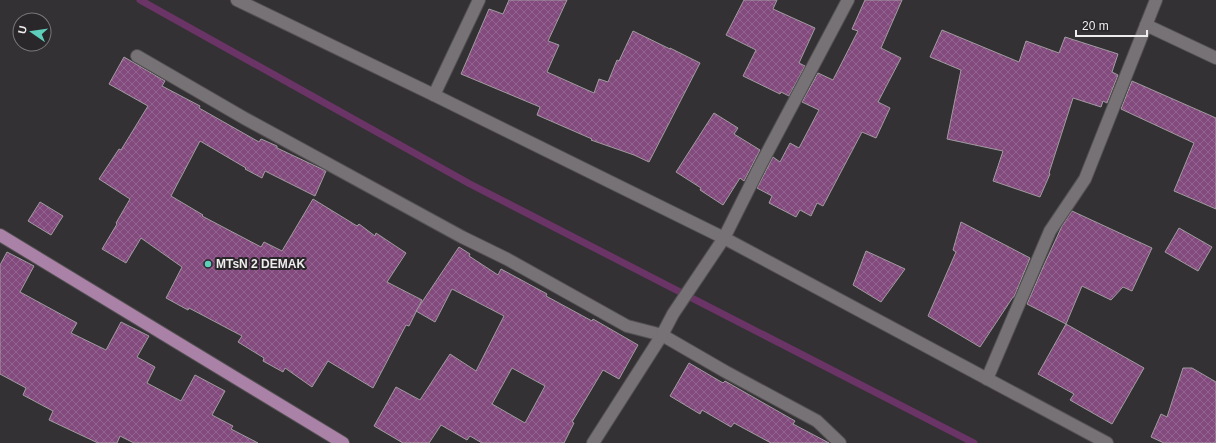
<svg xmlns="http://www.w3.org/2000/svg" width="1216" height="443" viewBox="0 0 1216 443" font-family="Arial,sans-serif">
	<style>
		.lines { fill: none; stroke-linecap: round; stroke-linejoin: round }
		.stream { stroke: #6b3466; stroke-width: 7 }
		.building { fill: url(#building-cross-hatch); stroke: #a09c9f; fill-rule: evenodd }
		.minor-casing { stroke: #535052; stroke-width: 14 }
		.major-casing { stroke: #535052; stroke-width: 14 }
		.minor { stroke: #767275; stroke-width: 12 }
		.major { stroke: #ab82a7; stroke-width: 12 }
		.poi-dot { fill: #5cceba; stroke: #2a272a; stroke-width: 1.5 }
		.labels { text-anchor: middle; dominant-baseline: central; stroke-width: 4; stroke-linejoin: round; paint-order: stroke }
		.poi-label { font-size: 12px; font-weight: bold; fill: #eeeced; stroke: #2a272a; text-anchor: start }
	</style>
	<defs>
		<pattern id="building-cross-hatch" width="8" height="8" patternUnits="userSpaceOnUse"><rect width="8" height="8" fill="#824a7d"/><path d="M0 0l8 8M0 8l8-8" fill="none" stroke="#946490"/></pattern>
	</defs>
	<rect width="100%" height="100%" fill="#343134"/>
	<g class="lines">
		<polyline class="stream" points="140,0 470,184 974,443"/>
	</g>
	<g class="building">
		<polygon points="509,0 567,0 548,41 559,45 547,72 594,93 599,79 608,82 617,60 619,61 633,31 670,49 670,48 700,63 649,162 634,155 591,140 592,139 537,115 540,107 461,74 489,9 503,14"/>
		<polygon points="744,0 777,0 773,9 815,28 799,63 805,66 789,96 781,92 780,94 743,76 756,50 726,35"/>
		<polygon points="865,0 902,0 881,48 901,58 878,102 890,108 876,138 862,132 823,206 817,203 811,216 800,210 796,217 769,203 772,196 757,188 773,157 780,162 790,143 799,148 819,110 802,102 818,73 833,80 858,31 852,29"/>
		<polygon points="942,30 1019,62 1026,41 1059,53 1065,37 1118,54 1112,72 1118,75 1107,103 1103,101 1101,107 1073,98 1049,173 1050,174 1040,197 993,181 1003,151 947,139 961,70 930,57"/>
		<polygon points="124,57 165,81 162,86 200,106 199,108 259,142 261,139 277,146 277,148 326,171 315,196 265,171 262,178 245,169 246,168 200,141 171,196 203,215 202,216 261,247 264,242 282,251 313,199 357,226 359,224 375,236 376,233 406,253 387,282 422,300 409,326 406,325 373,388 328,361 312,387 285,368 283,372 263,361 264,358 238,342 242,336 189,308 188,310 166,298 182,267 141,238 126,263 102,249 117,224 116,223 130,199 99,179 119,149 121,150 148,106 109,84"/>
		<polygon points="1132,81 1216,118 1216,209 1174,191 1194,143 1121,109"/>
		<polygon points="714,113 738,128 734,134 760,150 744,181 740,178 723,205 700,190 701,188 676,172"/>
		<polygon points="40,202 63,216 51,235 28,221"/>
		<polygon points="1072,211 1152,248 1132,291 1123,287 1111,300 1082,286 1066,324 1027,304 1044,265 1062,226"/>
		<polygon points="961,222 1030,258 1014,297 1013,297 980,347 928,316 956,252 953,250"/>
		<polygon points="1179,228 1212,247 1198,271 1165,252"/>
		<path d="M459,247L470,254L469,256L498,275L501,269L547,294L546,296L592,321L593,319L638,345L619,379L603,370L572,422L574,423L564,443H482L470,436L467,440L441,425L429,443H403L374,426L396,387L420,400L450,354L476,371L504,316L452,289L435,322L416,311ZM512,368L545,386L525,423L492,404Z"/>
		<polygon points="866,251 905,269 881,302 853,285"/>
		<polygon points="7,252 34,266 20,292 77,323 71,333 106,350 121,322 149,336 137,357 155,367 147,383 181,401 195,375 225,391 212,415 233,426 231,429 258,443 134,443 120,436 117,443 98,443 49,420 53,411 23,395 26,388 0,374 0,265"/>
		<polygon points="1066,324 1144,368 1112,424 1070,400 1074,394 1038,374"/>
		<polygon points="689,363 723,383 725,381 795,421 793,424 829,443 771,443 734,423 731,427 702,410 700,414 670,396"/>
		<polygon points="1183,368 1192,368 1216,382 1216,443 1164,443 1151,437 1161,414 1167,417"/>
	</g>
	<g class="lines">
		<defs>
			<g id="minor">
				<polyline points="237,0 434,95 724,238 1107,443"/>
				<polyline points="1146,25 1216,58"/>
				<polyline points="137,56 244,118 462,237 507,259 627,326 662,335 726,372 817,421 840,443"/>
				<polyline points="434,95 479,0"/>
				<polyline points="987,379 1050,231 1085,179 1156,0"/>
				<polyline points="593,443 662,335 673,314 724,238 760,166 848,0"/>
			</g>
			<polyline id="major" points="0,235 343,443"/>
		</defs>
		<use href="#minor" class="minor-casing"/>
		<use href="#major" class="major-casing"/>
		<use href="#minor" class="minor"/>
		<use href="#major" class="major"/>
	</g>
	<circle class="poi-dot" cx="208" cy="264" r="4"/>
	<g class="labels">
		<g class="poi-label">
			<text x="216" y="264">MTsN 2 DEMAK</text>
		</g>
	</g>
	<g transform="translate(32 32) rotate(283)"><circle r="19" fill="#2a272a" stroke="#787678"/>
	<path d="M0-3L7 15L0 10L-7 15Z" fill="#5cceba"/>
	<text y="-6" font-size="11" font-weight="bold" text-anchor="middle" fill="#eeeced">U</text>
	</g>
	<path d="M1076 30v6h71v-6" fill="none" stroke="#eeeced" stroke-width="2"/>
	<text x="1082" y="30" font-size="12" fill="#eeeced" stroke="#2a272a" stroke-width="3" paint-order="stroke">20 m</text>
</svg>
